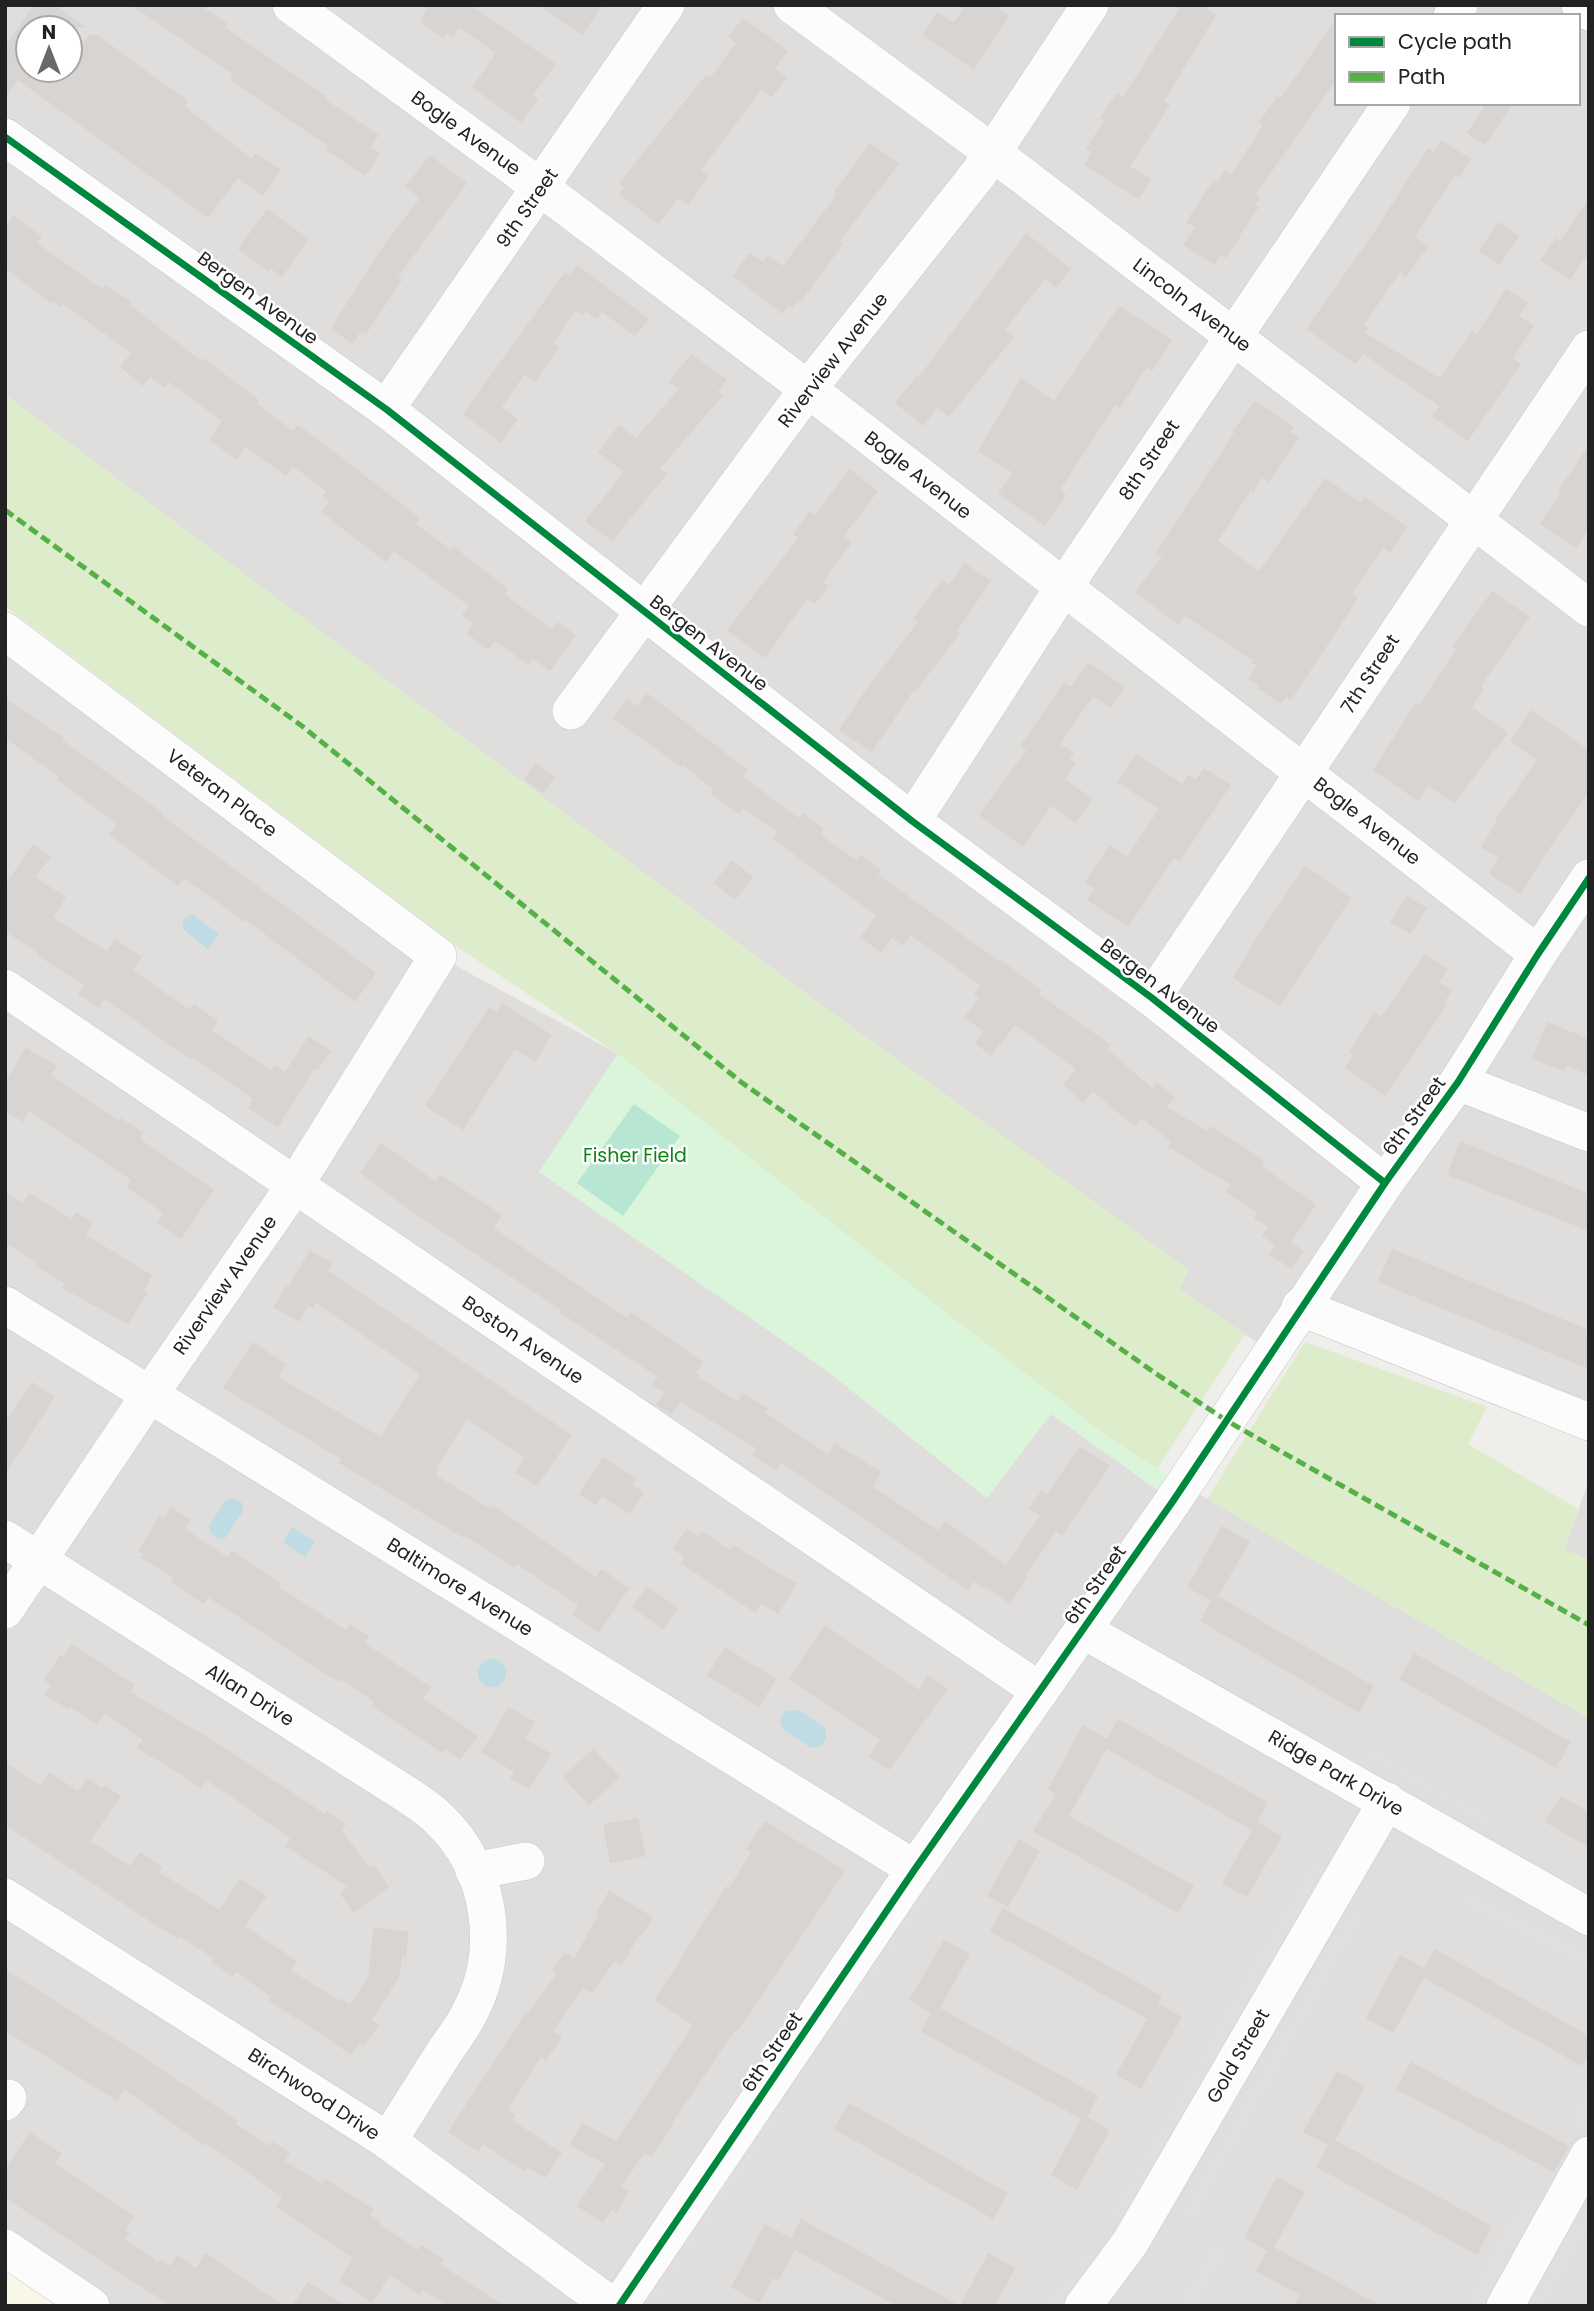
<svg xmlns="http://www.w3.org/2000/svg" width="1594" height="2311" viewBox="0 0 1594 2311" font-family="Poppins,sans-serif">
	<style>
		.residential { fill: #dfdedc; fill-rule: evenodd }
		.education { fill: #f8f7e8 }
		.grass { fill: #ddeccb }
		.park { fill: #daf5da }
		.pitch { fill: #b7e6d2 }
		.parking { fill: #e0dfde }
		.water { fill: #bfdbe3 }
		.building { fill: #d7d4d2 }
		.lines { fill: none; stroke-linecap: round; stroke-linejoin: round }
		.minor-casing { stroke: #c9c8c7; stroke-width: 38 }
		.minor { stroke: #fdfcfc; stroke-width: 37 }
		.quiet { stroke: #55b145; stroke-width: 5; stroke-dasharray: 10 5; stroke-linecap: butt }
		.cycleway-casing { stroke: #fff; stroke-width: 11 }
		.cycleway { stroke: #00873e; stroke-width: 7 }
		.labels { text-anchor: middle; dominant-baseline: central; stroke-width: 5; stroke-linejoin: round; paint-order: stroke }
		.street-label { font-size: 19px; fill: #222; stroke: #fff }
		.park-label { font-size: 19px; fill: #0c8416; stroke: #fff }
	</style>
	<rect width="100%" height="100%" fill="#f0eeeb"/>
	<g class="residential">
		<path d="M5,5H1580L1589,12V1422L1301,1308L1272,1353L1179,1289L1188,1270L809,996L5,395ZM1337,16H1578V103H1337ZM28,28H70V70H28Z"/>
		<polygon points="5,631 438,956 618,1054 539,1172 827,1371 987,1498 1051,1414 1173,1501 1183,1485 1589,1718 1589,2306 91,2306 5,2248"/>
		<polygon points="1589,1480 1589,1560 1564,1550"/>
	</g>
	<polygon class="education" points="5,2248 91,2306 5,2306"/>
	<g class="grass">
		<polygon points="5,395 809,996 1189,1270 1179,1289 1245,1334 1157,1469 1107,1436 950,1316 618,1054 463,951 5,606"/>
		<polygon points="1305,1342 1487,1407 1468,1444 1578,1509 1564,1549 1589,1560 1589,1718 1207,1499"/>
	</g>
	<polygon class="park" points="618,1054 950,1316 1107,1436 1183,1485 1173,1501 1051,1414 987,1498 827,1371 539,1172"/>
	<polygon class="pitch" points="634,1104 680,1136 623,1216 577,1183"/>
	<g class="parking">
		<polygon points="1034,1716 1049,1726 832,2049 817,2038"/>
		<polygon points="1375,1746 1514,1828 1493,1833 1358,1755"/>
		<polygon points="1310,1858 1326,1868 1121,2230 1104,2220"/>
		<polygon points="1463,1886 1589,1951 1589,1973 1442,1896"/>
		<polygon points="1353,1900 1366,1918 1191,2232 1179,2212"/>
		<polygon points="1589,2075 1589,2122 1582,2135 1563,2125"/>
		<polygon points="771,2102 787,2113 658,2306 634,2306"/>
		<polygon points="1524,2188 1576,2216 1589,2194 1589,2233 1549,2306 1460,2306"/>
		<polygon points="1212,2239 1232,2250 1200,2306 1173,2306"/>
		<polygon points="1086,2248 1103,2261 1069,2306 1041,2306"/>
	</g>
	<g class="water">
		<path d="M192,914L219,934L208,949L183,929C181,920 185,918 192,914Z"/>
		<polygon points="234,1498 242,1503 243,1511 225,1538 218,1539 210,1532 209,1526 226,1500"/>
		<polygon points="292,1527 315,1542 305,1557 283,1542"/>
		<circle cx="492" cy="1673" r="14"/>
		<polygon points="799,1710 825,1728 826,1739 821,1746 811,1748 783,1729 780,1720 786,1711"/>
	</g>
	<g class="building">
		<polygon points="34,5 55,5 87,28 28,28 28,70 70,70 70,61 89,35 97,35 188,101 184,106 252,159 256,153 281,170 263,196 238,178 208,218 18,80 5,97 5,47"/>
		<polygon points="131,5 200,5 227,23 224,27 327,97 325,99 379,135 370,147 380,154 365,176 326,150 328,146 230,80 233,74"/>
		<polygon points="429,5 474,5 473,7 556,64 533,95 538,100 521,123 472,87 496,53 459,27 453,37 447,33 443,38 420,22"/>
		<polygon points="539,5 603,5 582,35"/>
		<polygon points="966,5 993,5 1009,16 974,69 923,35 937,12 954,23"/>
		<polygon points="1182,5 1201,5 1216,15 1164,101 1170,105 1130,166 1151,179 1139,199 1084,165 1092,152 1086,149 1104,120 1100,118 1117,93 1123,97"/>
		<polygon points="1337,17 1337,79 1256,194 1260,197 1255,205 1259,207 1239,237 1240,238 1226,258 1221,255 1214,265 1183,245 1195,228 1186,222 1214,179 1217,182 1225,171 1231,175 1263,125 1259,122 1278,96 1281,98"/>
		<polygon points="743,18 788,51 775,68 787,77 772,97 761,90 701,170 709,176 688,205 680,199 676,201 658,224 619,194 624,187 619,183 706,75 710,78 736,43 728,37"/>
		<polygon points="1487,103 1513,103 1485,145 1467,133"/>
		<polygon points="1441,140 1471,159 1459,178 1455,175 1415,237 1428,247 1406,277 1400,272 1364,325 1368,328 1365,333 1440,378 1472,331 1477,334 1506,289 1528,303 1519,316 1534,326 1513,358 1521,364 1468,441 1432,416 1439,406 1363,354 1356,364 1306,329 1373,234 1428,148 1434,152"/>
		<polygon points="870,143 899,164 839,242 843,244 801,302 798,300 792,308 788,305 782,314 733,276 749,253 763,262 768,255 783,266 837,194 834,192"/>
		<polygon points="430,155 467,183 398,277 402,280 366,334 361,331 352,344 331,328 382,248 420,198 405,187"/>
		<polygon points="1589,198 1589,253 1570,280 1540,260 1556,238 1560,241"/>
		<polygon points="267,209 309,239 282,277 271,269 269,272 238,249"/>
		<polygon points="14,215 42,237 37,243 102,289 106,285 131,302 129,304 201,361 203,358 259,400 257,404 293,431 298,425 316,438 420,518 416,524 451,550 453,546 508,589 504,594 552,629 558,622 576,635 550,671 532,658 528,665 495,641 488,650 466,633 473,623 462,615 469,606 394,551 386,562 321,512 329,502 322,496 326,491 293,466 286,476 246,447 236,460 209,440 222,421 169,382 165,388 150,377 143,386 120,367 131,353 63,304 61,307 52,301 50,303 5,268 5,227"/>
		<polygon points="1498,222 1519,236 1499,265 1479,251"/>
		<polygon points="1026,233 1071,269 1056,288 1045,279 1005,330 1014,337 949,417 937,408 923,426 895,403 917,376 919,377"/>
		<polygon points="577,265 649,319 635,336 602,312 597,319 586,311 583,315 576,310 553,343 559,347 535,382 524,375 502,407 518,419 501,443 463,414 565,272 570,275"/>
		<polygon points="1119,306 1172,340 1152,371 1147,367 1120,408 1116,405 1095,436 1060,490 1066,495 1045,526 998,494 1013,473 978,451 1021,378 1054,401"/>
		<polygon points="691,354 727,380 718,391 723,395 660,469 667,474 612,541 585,521 624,472 598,452 619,425 636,438 679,389 669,382"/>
		<polygon points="1255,401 1294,427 1291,432 1299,437 1269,482 1262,478 1253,492 1251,490 1218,541 1259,571 1325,478 1361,503 1365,497 1407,527 1390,553 1383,548 1352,594 1358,598 1331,640 1291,700 1286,697 1281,704 1257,688 1259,685 1248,678 1257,666 1252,663 1254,661 1185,616 1178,625 1135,592 1162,557 1156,553 1234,433 1232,432"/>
		<polygon points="1589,445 1589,529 1576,548 1540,524 1561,493 1558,491"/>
		<polygon points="849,469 878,491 844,536 852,542 823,582 829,586 815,604 807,599 765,658 727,630 798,538 793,534 809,512 815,515"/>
		<polygon points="965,563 991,581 957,631 960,633 915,692 913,691 872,752 839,730 867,688 918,622 913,619 942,580 949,585"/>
		<polygon points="1492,591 1530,617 1481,686 1484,689 1472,707 1508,733 1454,803 1428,786 1418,801 1373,770 1416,702 1419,705 1456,650 1452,647"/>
		<polygon points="1088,662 1125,687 1111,708 1093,696 1060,744 1074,753 1070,759 1076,763 1065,779 1093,799 1075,823 1051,806 1023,847 979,815 1026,750 1020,746 1064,683 1071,687"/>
		<polygon points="647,693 748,770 743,777 799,818 803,813 824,829 820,834 857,861 861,855 881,870 878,874 1000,962 1001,960 1042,991 1039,994 1111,1045 1107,1049 1152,1088 1157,1083 1175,1097 1167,1107 1207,1131 1210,1126 1239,1144 1265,1161 1262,1166 1316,1205 1291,1242 1304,1251 1291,1269 1269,1254 1275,1245 1262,1236 1268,1227 1254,1218 1258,1213 1226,1192 1231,1185 1168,1147 1171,1142 1142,1118 1135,1127 1093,1092 1083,1103 1063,1085 1076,1069 1015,1025 991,1056 975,1043 984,1032 964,1017 979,998 974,994 981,986 911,935 902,946 892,938 881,953 860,937 876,916 773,839 778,832 743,808 739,814 710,793 713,789 683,765 681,767 613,718 627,699 637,706"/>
		<polygon points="5,698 64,738 62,740 163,813 161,815 376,973 355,1002 246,920 245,922 184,878 178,886 109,835 117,824 57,780 59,777 5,738"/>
		<polygon points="1531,710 1589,750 1589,792 1542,859 1521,894 1489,874 1499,858 1481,847 1497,821 1495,820 1537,760 1510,741"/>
		<polygon points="1136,754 1182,784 1188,775 1196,779 1204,768 1231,785 1180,861 1174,858 1128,927 1087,900 1095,888 1085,882 1110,845 1127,857 1159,809 1117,782"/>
		<polygon points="536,763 555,777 543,793 524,779"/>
		<polygon points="33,844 51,857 35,877 66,897 53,918 107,951 115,939 142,957 133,970 190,1010 194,1004 218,1021 212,1030 271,1070 275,1065 285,1072 309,1036 331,1051 317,1071 314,1069 278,1127 248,1108 253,1099 194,1058 193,1060 168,1044 105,999 99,1008 78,994 84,985 37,955 38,953 5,931 5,885"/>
		<polygon points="732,860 753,877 735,900 714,883"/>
		<polygon points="1305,866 1351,898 1280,1006 1233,978 1254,941"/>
		<polygon points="1407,896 1427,908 1410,934 1390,922"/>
		<polygon points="1425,954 1448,969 1439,982 1452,990 1444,1003 1447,1005 1385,1096 1345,1068 1354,1055 1349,1052 1374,1012 1381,1017"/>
		<polygon points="502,1003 552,1035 535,1062 515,1049 463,1130 425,1106 489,1007 496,1012"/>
		<polygon points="1547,1022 1589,1039 1589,1075 1566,1066 1564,1071 1532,1059"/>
		<polygon points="26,1048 57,1066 51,1075 119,1121 121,1118 144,1133 140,1139 214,1190 181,1239 157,1222 163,1213 127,1187 131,1180 29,1111 23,1122 5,1111 5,1082"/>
		<polygon points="1460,1141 1589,1194 1589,1231 1447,1175"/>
		<polygon points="381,1143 436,1182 440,1174 502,1215 494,1228 627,1318 631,1312 703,1362 696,1373 699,1375 698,1377 738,1401 743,1393 768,1408 765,1413 828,1454 835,1443 881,1472 873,1487 938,1530 945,1521 1006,1565 1040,1516 1029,1508 1042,1490 1047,1494 1080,1446 1110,1466 1062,1536 1056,1532 1025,1576 1027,1578 1010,1604 986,1587 984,1589 974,1582 968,1590 782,1463 776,1471 752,1455 757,1449 681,1402 671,1415 656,1405 664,1392 652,1385 658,1377 559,1312 561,1310 414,1213 360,1173"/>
		<polygon points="5,1192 23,1203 29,1193 72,1219 76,1212 93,1222 86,1235 152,1275 144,1290 148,1292 128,1324 62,1288 65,1284 35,1265 37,1262 5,1243"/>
		<polygon points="1392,1249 1589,1330 1589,1369 1378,1282"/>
		<polygon points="310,1250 332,1263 328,1271 572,1435 537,1486 515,1472 525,1458 467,1419 436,1469 438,1471 436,1475 491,1509 494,1506 596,1577 602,1569 629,1588 599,1633 572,1615 578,1605 517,1564 515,1568 466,1536 464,1538 339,1463 341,1459 223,1388 253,1342 286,1364 278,1377 381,1437 420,1374 316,1303 313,1308 308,1306 299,1322 273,1307 286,1286 288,1287"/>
		<polygon points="32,1382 55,1397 5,1474 5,1423"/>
		<polygon points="603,1457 636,1479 633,1485 644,1493 630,1514 602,1496 596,1505 579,1494"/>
		<polygon points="171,1507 191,1520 185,1529 228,1557 232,1550 281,1584 279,1587 346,1630 350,1624 369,1636 365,1643 431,1687 423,1698 478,1736 460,1760 445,1749 442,1753 372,1706 374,1702 341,1679 338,1682 208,1597 204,1604 171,1582 173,1578 141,1558 144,1554 138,1551 160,1515 164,1518"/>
		<polygon points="1222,1526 1250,1542 1218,1596 1374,1686 1359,1713 1200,1621 1211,1601 1187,1587"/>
		<polygon points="687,1529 698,1536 702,1531 730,1550 733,1545 797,1584 778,1614 761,1604 755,1613 680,1563 684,1557 673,1549"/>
		<polygon points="647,1586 678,1609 663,1629 632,1607"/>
		<polygon points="825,1625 919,1690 928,1675 948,1689 889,1770 869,1756 880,1740 789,1679"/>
		<polygon points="72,1644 135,1685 130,1692 211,1739 325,1814 327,1811 346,1824 342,1830 369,1868 374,1865 389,1887 353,1913 340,1893 348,1887 285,1846 290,1838 242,1804 206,1780 201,1788 159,1760 158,1761 137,1748 143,1740 105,1714 97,1725 70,1707 69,1710 44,1694 51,1685 44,1680 60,1655 63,1657"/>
		<polygon points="725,1647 776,1679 759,1707 707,1676"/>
		<polygon points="1414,1653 1571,1742 1556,1768 1399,1679"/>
		<polygon points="509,1707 535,1722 525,1738 551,1754 529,1789 510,1778 514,1772 481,1752"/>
		<polygon points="1118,1719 1268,1802 1257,1822 1282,1836 1247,1897 1222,1884 1252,1830 1106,1749 1069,1816 1194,1886 1178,1913 1033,1831 1056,1794 1048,1789 1083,1725 1107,1739"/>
		<polygon points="593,1749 620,1777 589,1805 563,1777"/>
		<polygon points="5,1762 40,1786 49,1772 78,1791 87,1778 102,1788 104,1785 121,1796 90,1841 130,1866 140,1852 162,1867 159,1872 219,1910 240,1879 267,1896 245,1926 297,1961 291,1970 339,2001 341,1998 350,2005 368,1977 374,1927 409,1932 406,1957 402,1957 399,1977 372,2020 379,2025 364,2045 360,2042 351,2055 301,2020 300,2021 269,2001 271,1997 236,1972 233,1977 211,1962 214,1959 180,1936 178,1939 146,1919 5,1825"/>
		<polygon points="1561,1796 1589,1812 1589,1847 1545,1822"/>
		<polygon points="638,1818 646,1856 610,1863 603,1824"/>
		<polygon points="765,1821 845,1871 759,2000 737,2031 735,2030 671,2125 672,2126 651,2157 645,2152 621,2187 629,2192 616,2213 612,2210 603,2223 577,2206 605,2164 569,2145 582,2123 616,2141 693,2025 655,2000 726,1886 729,1888 751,1852 746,1849"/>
		<polygon points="1019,1839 1040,1851 1008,1907 987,1896"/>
		<polygon points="609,1891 653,1917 642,1936 640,1934 622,1965 615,1961 592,1993 583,1987 553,2031 562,2037 546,2061 541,2057 508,2110 515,2114 512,2120 562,2153 545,2178 527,2167 524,2171 483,2144 479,2152 448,2132 526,2013 528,2014 556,1974 552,1971 565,1952 574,1958 599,1914 596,1913"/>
		<polygon points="1003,1908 1162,1996 1158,2004 1182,2017 1141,2089 1116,2075 1147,2019 990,1931"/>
		<polygon points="944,1940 970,1954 940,2008 1098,2096 1087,2117 1110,2130 1077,2190 1051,2175 1081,2119 921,2032 931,2013 909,2000"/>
		<polygon points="1435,1949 1589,2036 1589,2054 1582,2066 1424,1978 1393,2033 1366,2018 1400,1955 1424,1968"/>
		<polygon points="5,1969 137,2053 238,2121 236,2124 268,2146 272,2141 290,2153 285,2161 322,2184 325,2179 374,2209 370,2215 381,2222 380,2224 418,2250 422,2245 444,2260 440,2264 504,2306 447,2306 423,2290 419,2295 390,2275 372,2303 339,2281 353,2258 276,2207 282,2197 218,2151 207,2144 205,2146 124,2089 117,2101 5,2031"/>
		<polygon points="1411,2062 1569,2146 1554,2172 1396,2089"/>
		<polygon points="1337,2071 1365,2086 1335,2140 1492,2226 1477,2255 1316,2167 1328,2145 1303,2132"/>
		<polygon points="849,2103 1008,2193 993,2219 834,2129"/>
		<polygon points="30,2132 62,2154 55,2163 134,2216 125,2230 130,2233 125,2239 158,2262 160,2259 170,2266 178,2255 196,2268 205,2253 284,2306 171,2306 28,2213 5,2197 5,2169"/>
		<polygon points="1277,2177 1305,2192 1274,2247 1381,2306 1294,2306 1300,2295 1256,2271 1267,2251 1244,2238"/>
		<polygon points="801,2219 960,2306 988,2253 1015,2268 995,2306 897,2306 795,2250 778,2281 773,2278 759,2303 731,2287 765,2224 791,2238"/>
		<polygon points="308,2282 346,2306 292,2306"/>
	</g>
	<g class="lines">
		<defs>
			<g id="minor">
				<polyline points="291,5 521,173 808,389 1538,954"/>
				<polyline points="792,5 993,153 1589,608"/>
				<polyline points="1580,5 1589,12"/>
				<polyline points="1452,16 1459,5"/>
				<polyline points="5,137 386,409 912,821 1152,998 1385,1183"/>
				<polyline points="386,409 666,5"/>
				<polyline points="5,631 438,956 295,1185 150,1394 5,1610"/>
				<polyline points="571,711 808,389 979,173 1090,5"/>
				<polyline points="912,821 1063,588 1392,103"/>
				<polyline points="5,988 1040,1691"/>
				<polyline points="1152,998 1589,349"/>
				<polyline points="1458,1082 1589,1133"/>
				<polyline points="5,1305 915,1869"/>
				<polyline points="1300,1307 1589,1422"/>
				<path d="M5,1539L409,1796C419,1803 430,1810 439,1819C490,1867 503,1948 471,2010C464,2025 454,2038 445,2051C426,2081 407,2111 388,2141"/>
				<polyline points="1083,1630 1589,1917"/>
				<polyline points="474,1871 526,1861"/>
				<polyline points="5,1897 388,2141 612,2306"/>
				<polyline points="5,2102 8,2098"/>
				<polyline points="5,2248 91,2306"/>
				<polyline points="619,2306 915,1869 1173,1501 1385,1183 1458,1082 1538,954 1589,878"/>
				<polyline points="1083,2306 1130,2243 1387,1801"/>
				<polyline points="1505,2306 1589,2155"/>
			</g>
		</defs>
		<use href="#minor" class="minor-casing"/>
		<use href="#minor" class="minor"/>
		<polyline class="quiet" points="5,510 302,726 741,1082 1158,1375 1227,1421 1589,1625"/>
		<defs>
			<g id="cycleway">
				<polyline points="5,137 386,409 912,821 1152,998 1385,1183"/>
				<polyline points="619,2306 915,1869 1173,1501 1385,1183 1458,1082 1538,954 1589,878"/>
			</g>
		</defs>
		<use href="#cycleway" class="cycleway-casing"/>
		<use href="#cycleway" class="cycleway"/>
	</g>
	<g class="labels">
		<g class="street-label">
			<text transform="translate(466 133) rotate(36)">Bogle Avenue</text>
			<text transform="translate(527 208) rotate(-55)">9th Street</text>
			<text transform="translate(258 298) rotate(36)">Bergen Avenue</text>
			<text transform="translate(1192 305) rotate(37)">Lincoln Avenue</text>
			<text transform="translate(833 360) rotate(-52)">Riverview Avenue</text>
			<text transform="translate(1149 460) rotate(-56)">8th Street</text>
			<text transform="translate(918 475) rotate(38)">Bogle Avenue</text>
			<text transform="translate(709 643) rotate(38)">Bergen Avenue</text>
			<text transform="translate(1370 674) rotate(-57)">7th Street</text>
			<text transform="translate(222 793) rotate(37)">Veteran Place</text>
			<text transform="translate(1367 821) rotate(38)">Bogle Avenue</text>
			<text transform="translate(1160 986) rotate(37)">Bergen Avenue</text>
			<text transform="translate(1414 1116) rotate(-54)">6th Street</text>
			<text transform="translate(225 1285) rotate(-55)">Riverview Avenue</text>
			<text transform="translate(523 1340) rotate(34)">Boston Avenue</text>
			<text transform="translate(1095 1585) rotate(-55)">6th Street</text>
			<text transform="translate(460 1587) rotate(32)">Baltimore Avenue</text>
			<text transform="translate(250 1695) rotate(32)">Allan Drive</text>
			<text transform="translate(1336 1773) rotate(30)">Ridge Park Drive</text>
			<text transform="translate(772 2052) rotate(-56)">6th Street</text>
			<text transform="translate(1238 2056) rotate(-60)">Gold Street</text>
			<text transform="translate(314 2094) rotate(33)">Birchwood Drive</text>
		</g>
		<g class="park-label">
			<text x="635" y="1155">Fisher Field</text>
		</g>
	</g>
	<rect width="1594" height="2311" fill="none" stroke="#222222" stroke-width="14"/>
	<rect x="1335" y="14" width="245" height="91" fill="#ffffff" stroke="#a7a7a7" stroke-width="2"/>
	<rect x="1349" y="37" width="35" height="10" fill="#00873e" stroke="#a7a7a7" stroke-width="2"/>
	<text x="1398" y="49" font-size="21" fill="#222222">Cycle path</text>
	<rect x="1349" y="72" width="35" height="10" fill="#55b145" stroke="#a7a7a7" stroke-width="2"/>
	<text x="1398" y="84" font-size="21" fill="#222222">Path</text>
	<g transform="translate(49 49)"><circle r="33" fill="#ffffff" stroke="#a7a7a7" stroke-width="2"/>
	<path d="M0-5L12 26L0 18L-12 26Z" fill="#6a6968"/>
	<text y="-10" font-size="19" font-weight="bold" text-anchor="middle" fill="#222222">N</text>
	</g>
</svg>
